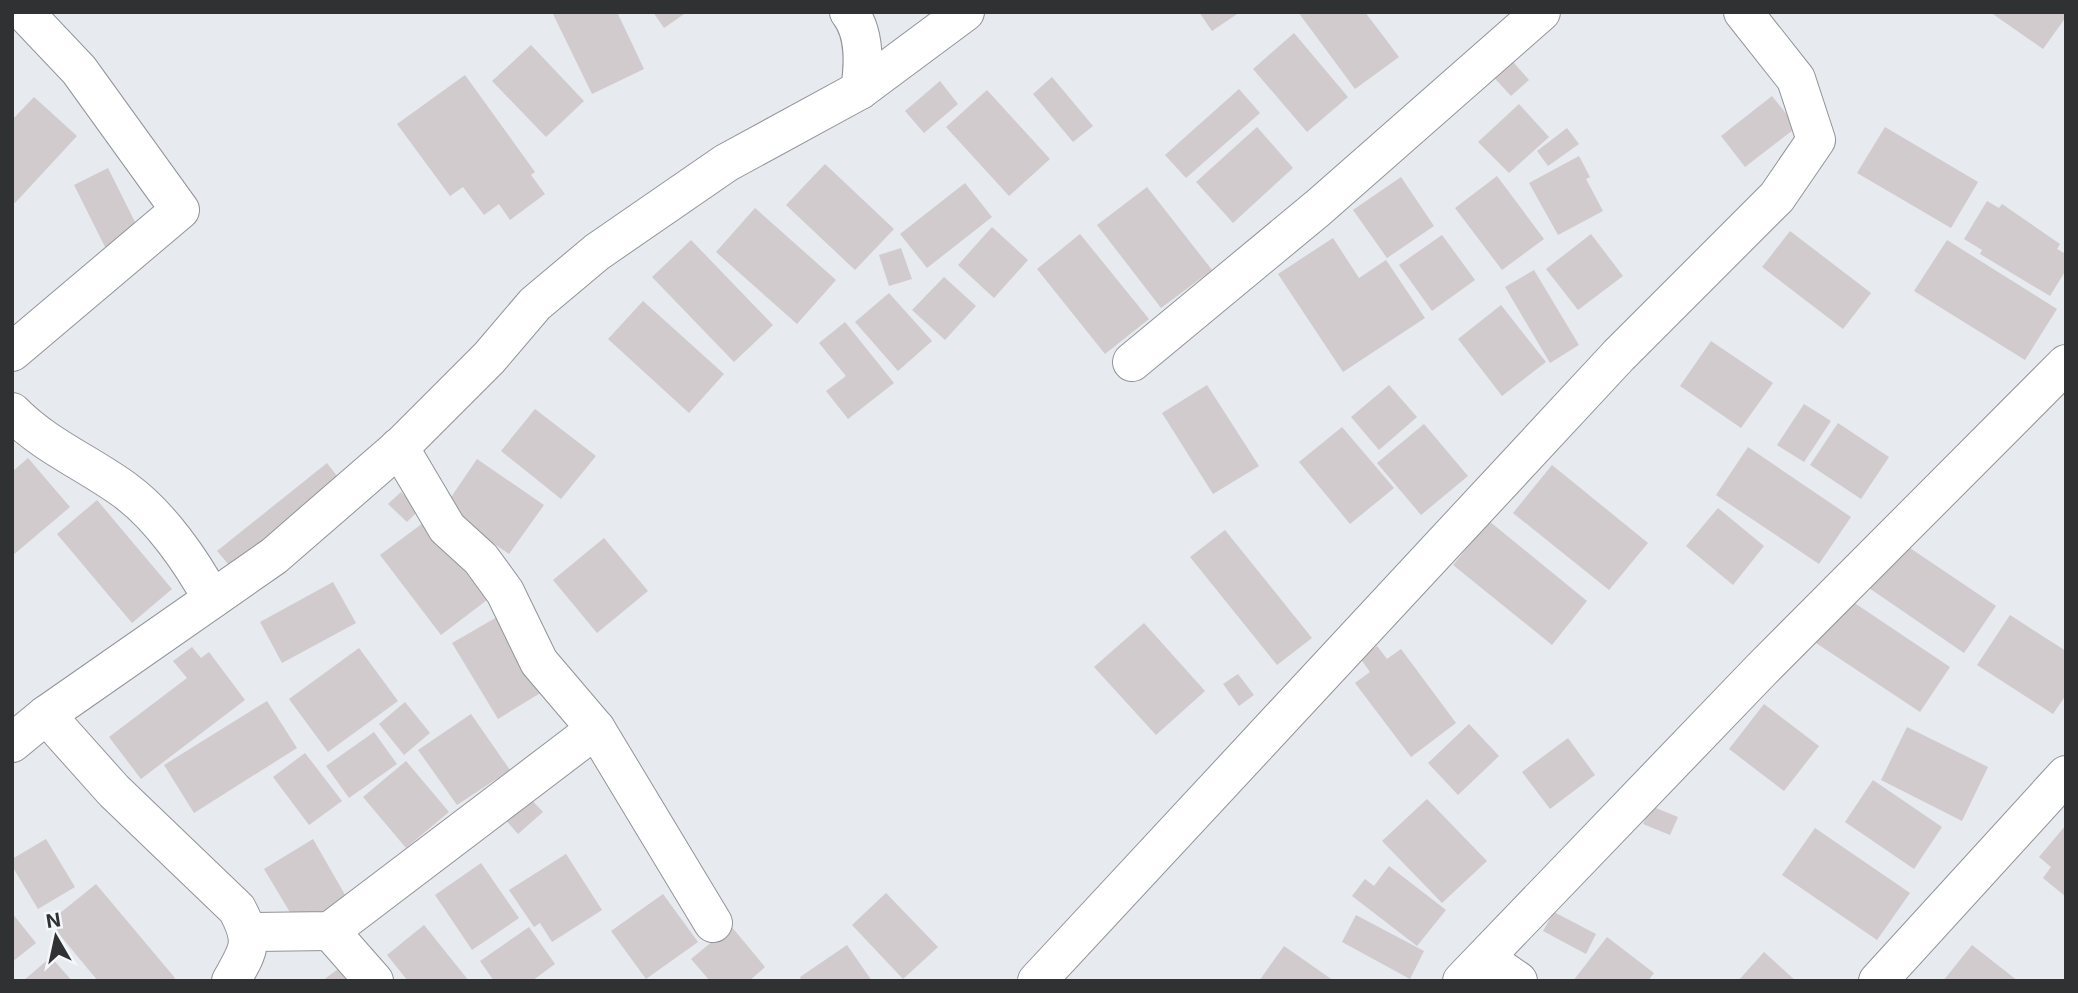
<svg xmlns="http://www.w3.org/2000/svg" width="2078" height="993" viewBox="0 0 2078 993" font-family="Inter,sans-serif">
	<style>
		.building { fill: #d1cbce }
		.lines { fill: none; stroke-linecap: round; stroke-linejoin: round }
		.minor-casing { stroke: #919498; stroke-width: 40 }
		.minor { stroke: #fff; stroke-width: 38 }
	</style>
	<rect width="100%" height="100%" fill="#e7eaef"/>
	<g class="building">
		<polygon points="552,12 617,12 644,69 592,94"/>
		<polygon points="653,12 687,12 664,28"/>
		<polygon points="1199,12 1240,12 1212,31"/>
		<polygon points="1298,12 1365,12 1399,57 1355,89"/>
		<polygon points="1990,12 2066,12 2066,17 2043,49"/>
		<polygon points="1294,33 1348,97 1307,132 1253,69"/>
		<polygon points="531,45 584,101 546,137 492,81"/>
		<polygon points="1506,54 1529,80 1511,96 1487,70"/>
		<polygon points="465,75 535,172 531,175 545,194 510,220 499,204 484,215 463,187 450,196 397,124"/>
		<polygon points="1052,77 1093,126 1073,142 1033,94"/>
		<polygon points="940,81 958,104 924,133 905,111"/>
		<polygon points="1239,89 1260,113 1186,178 1165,155"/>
		<polygon points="987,90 1050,159 1009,196 946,127"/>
		<polygon points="1772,96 1797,127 1745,167 1721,136"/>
		<polygon points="34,97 77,136 15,203 12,200 12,120"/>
		<polygon points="1519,104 1549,137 1509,173 1478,142"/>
		<polygon points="1257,127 1293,168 1233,223 1196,182"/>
		<polygon points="1885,127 1978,182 1951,228 1857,173"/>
		<polygon points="1567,128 1579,144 1548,166 1537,151"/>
		<polygon points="1579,156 1590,177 1586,179 1603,211 1558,235 1529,183"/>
		<polygon points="825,164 894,229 855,270 786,205"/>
		<polygon points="108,168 141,234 107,251 74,185"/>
		<polygon points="1497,176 1544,239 1502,270 1455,208"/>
		<polygon points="1401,177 1434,226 1387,258 1353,210"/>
		<polygon points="965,183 992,217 927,268 900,234"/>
		<polygon points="1147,187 1212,270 1161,308 1097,225"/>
		<polygon points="1987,201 1999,208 2002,204 2060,244 2057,249 2066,254 2066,270 2050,296 1980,254 1982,250 1964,239"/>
		<polygon points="755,208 836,280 797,324 716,252"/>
		<polygon points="992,227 1028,260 994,298 958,265"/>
		<polygon points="1790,231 1871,293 1843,329 1762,267"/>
		<polygon points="1080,234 1149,319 1105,354 1037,269"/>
		<polygon points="1591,234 1623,276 1578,310 1546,269"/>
		<polygon points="1442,235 1475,280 1432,311 1399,265"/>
		<polygon points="1333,238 1359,278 1386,260 1425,318 1343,372 1278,274"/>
		<polygon points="691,240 773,325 734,362 652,277"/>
		<polygon points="1947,240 2057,309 2025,360 1914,291"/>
		<polygon points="901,248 912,279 889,286 879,255"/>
		<polygon points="1534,270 1579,345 1550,363 1505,287"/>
		<polygon points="944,277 976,306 945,340 912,310"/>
		<polygon points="889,293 932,341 898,371 855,322"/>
		<polygon points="643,301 724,374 689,413 608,339"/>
		<polygon points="1501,305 1546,362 1502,396 1458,339"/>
		<polygon points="845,322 894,383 848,419 826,391 846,376 819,343"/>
		<polygon points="1711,341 1773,383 1741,428 1680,386"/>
		<polygon points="1207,385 1259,466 1213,494 1162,413"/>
		<polygon points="1389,385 1417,417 1379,450 1351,417"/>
		<polygon points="1804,404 1831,421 1804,462 1777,445"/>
		<polygon points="535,409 596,456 561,499 501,451"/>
		<polygon points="1838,423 1889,457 1861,499 1810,465"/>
		<polygon points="1424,424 1468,476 1421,515 1377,463"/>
		<polygon points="1342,427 1394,488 1350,524 1299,462"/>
		<polygon points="1748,447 1851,517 1819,564 1716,495"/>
		<polygon points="28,458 70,507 12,556 12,472"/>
		<polygon points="477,459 544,505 509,554 443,509"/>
		<polygon points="327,463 344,485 235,572 217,551"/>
		<polygon points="1552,465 1648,543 1609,590 1513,513"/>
		<polygon points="401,492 419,510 407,522 388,504"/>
		<polygon points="97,500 172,589 132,623 57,534"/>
		<polygon points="1718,508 1764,546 1733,585 1686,546"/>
		<polygon points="427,520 487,600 441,635 380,555"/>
		<polygon points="1489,521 1587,601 1552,645 1453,565"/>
		<polygon points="1225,530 1312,638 1277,665 1190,557"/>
		<polygon points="604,538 648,591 597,633 553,580"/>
		<polygon points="1901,542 1996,606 1964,653 1869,588"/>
		<polygon points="333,582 356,623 282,663 260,622"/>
		<polygon points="1847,598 1950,667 1920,712 1816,643"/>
		<polygon points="2010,615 2066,651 2066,695 2053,714 1977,665"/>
		<polygon points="497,617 542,692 498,719 452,643"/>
		<polygon points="1144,623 1205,691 1156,735 1094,667"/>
		<polygon points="1377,646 1387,659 1401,649 1456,723 1411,757 1355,683 1370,672 1360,658"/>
		<polygon points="192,647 201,658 209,652 245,700 141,779 109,737 187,678 173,661"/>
		<polygon points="359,648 398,701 328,752 289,699"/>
		<polygon points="1238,674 1254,695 1239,706 1223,684"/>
		<polygon points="267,701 297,748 194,813 164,765"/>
		<polygon points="405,702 430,733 404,755 379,724"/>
		<polygon points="1764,704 1819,746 1784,791 1729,749"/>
		<polygon points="471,714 510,770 457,805 418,750"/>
		<polygon points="1469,724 1499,756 1458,795 1428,763"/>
		<polygon points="1907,727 1988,767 1962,821 1881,780"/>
		<polygon points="374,732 397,764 349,798 326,766"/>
		<polygon points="1568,738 1595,775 1550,809 1522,772"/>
		<polygon points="305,753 342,801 309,825 273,777"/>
		<polygon points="406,761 449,812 406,848 363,797"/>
		<polygon points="1873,780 1942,827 1914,869 1845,822"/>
		<polygon points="527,795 543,812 518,834 503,817"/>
		<polygon points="1427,799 1487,861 1442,903 1382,841"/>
		<polygon points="1651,806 1678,817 1670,835 1643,824"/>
		<polygon points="2066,825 2066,897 2043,878 2051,867 2039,857"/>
		<polygon points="1815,828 1910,893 1877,940 1782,875"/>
		<polygon points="46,839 75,887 38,909 12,866 12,859"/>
		<polygon points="313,839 348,900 300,929 264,869"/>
		<polygon points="566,854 602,910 552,942 540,923 534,927 509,890"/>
		<polygon points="481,863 519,918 472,950 435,895"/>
		<polygon points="1389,866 1446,910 1417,946 1352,896 1365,879 1374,886"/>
		<polygon points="96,884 175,978 172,981 98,981 49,922"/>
		<polygon points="886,893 938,947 903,979 852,925"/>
		<polygon points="663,894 698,942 646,979 611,931"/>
		<polygon points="1554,912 1596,934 1586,954 1543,931"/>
		<polygon points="12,913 36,943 12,962"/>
		<polygon points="1356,915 1424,951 1410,979 1342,942"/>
		<polygon points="424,925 469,981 408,981 387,955"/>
		<polygon points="731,926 765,967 749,981 710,981 691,959"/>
		<polygon points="529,927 555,964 532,981 494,981 480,961"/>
		<polygon points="1607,937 1654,973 1648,981 1573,981"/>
		<polygon points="847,945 872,981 802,981 800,977"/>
		<polygon points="1972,945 2018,981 1943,981"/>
		<polygon points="1284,946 1334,981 1259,981"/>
		<polygon points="1764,952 1796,981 1738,981"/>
		<polygon points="51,957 72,981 23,981"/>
		<polygon points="338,969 347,981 322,981"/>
	</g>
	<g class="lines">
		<defs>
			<g id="minor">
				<path d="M849,12C865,32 864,65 860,90"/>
				<polyline points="12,352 180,210 79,70 24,12"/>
				<polyline points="1132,362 1318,208 1541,12"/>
				<path d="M12,412C45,446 88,463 126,491C160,516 192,562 212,599"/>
				<polyline points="399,447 447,528 481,559 505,592 539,662 596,729 713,923"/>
				<path d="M46,715L114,791L237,909C255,943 249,949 231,981"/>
				<polyline points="12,743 46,715 274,556 403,444 489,358 535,304 597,252 726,163 860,90 965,12"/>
				<polyline points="330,931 374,981"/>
				<polyline points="249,932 330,931 596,729"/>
				<polyline points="1485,958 1518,981"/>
				<polyline points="1037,981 1619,355 1777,197 1816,140 1796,79 1743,12"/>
				<polyline points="1462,981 1761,670 2066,364"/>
				<polyline points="1878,981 2066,775"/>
			</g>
		</defs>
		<use href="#minor" class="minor-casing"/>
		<use href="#minor" class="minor"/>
	</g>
	<rect width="2078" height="993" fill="none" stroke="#303133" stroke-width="28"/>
	<g transform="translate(56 937) rotate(351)" stroke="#f4f8fc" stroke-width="5" paint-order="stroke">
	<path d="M0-5L12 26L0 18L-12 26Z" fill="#303133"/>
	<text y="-10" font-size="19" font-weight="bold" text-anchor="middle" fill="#303133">N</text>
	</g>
</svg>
